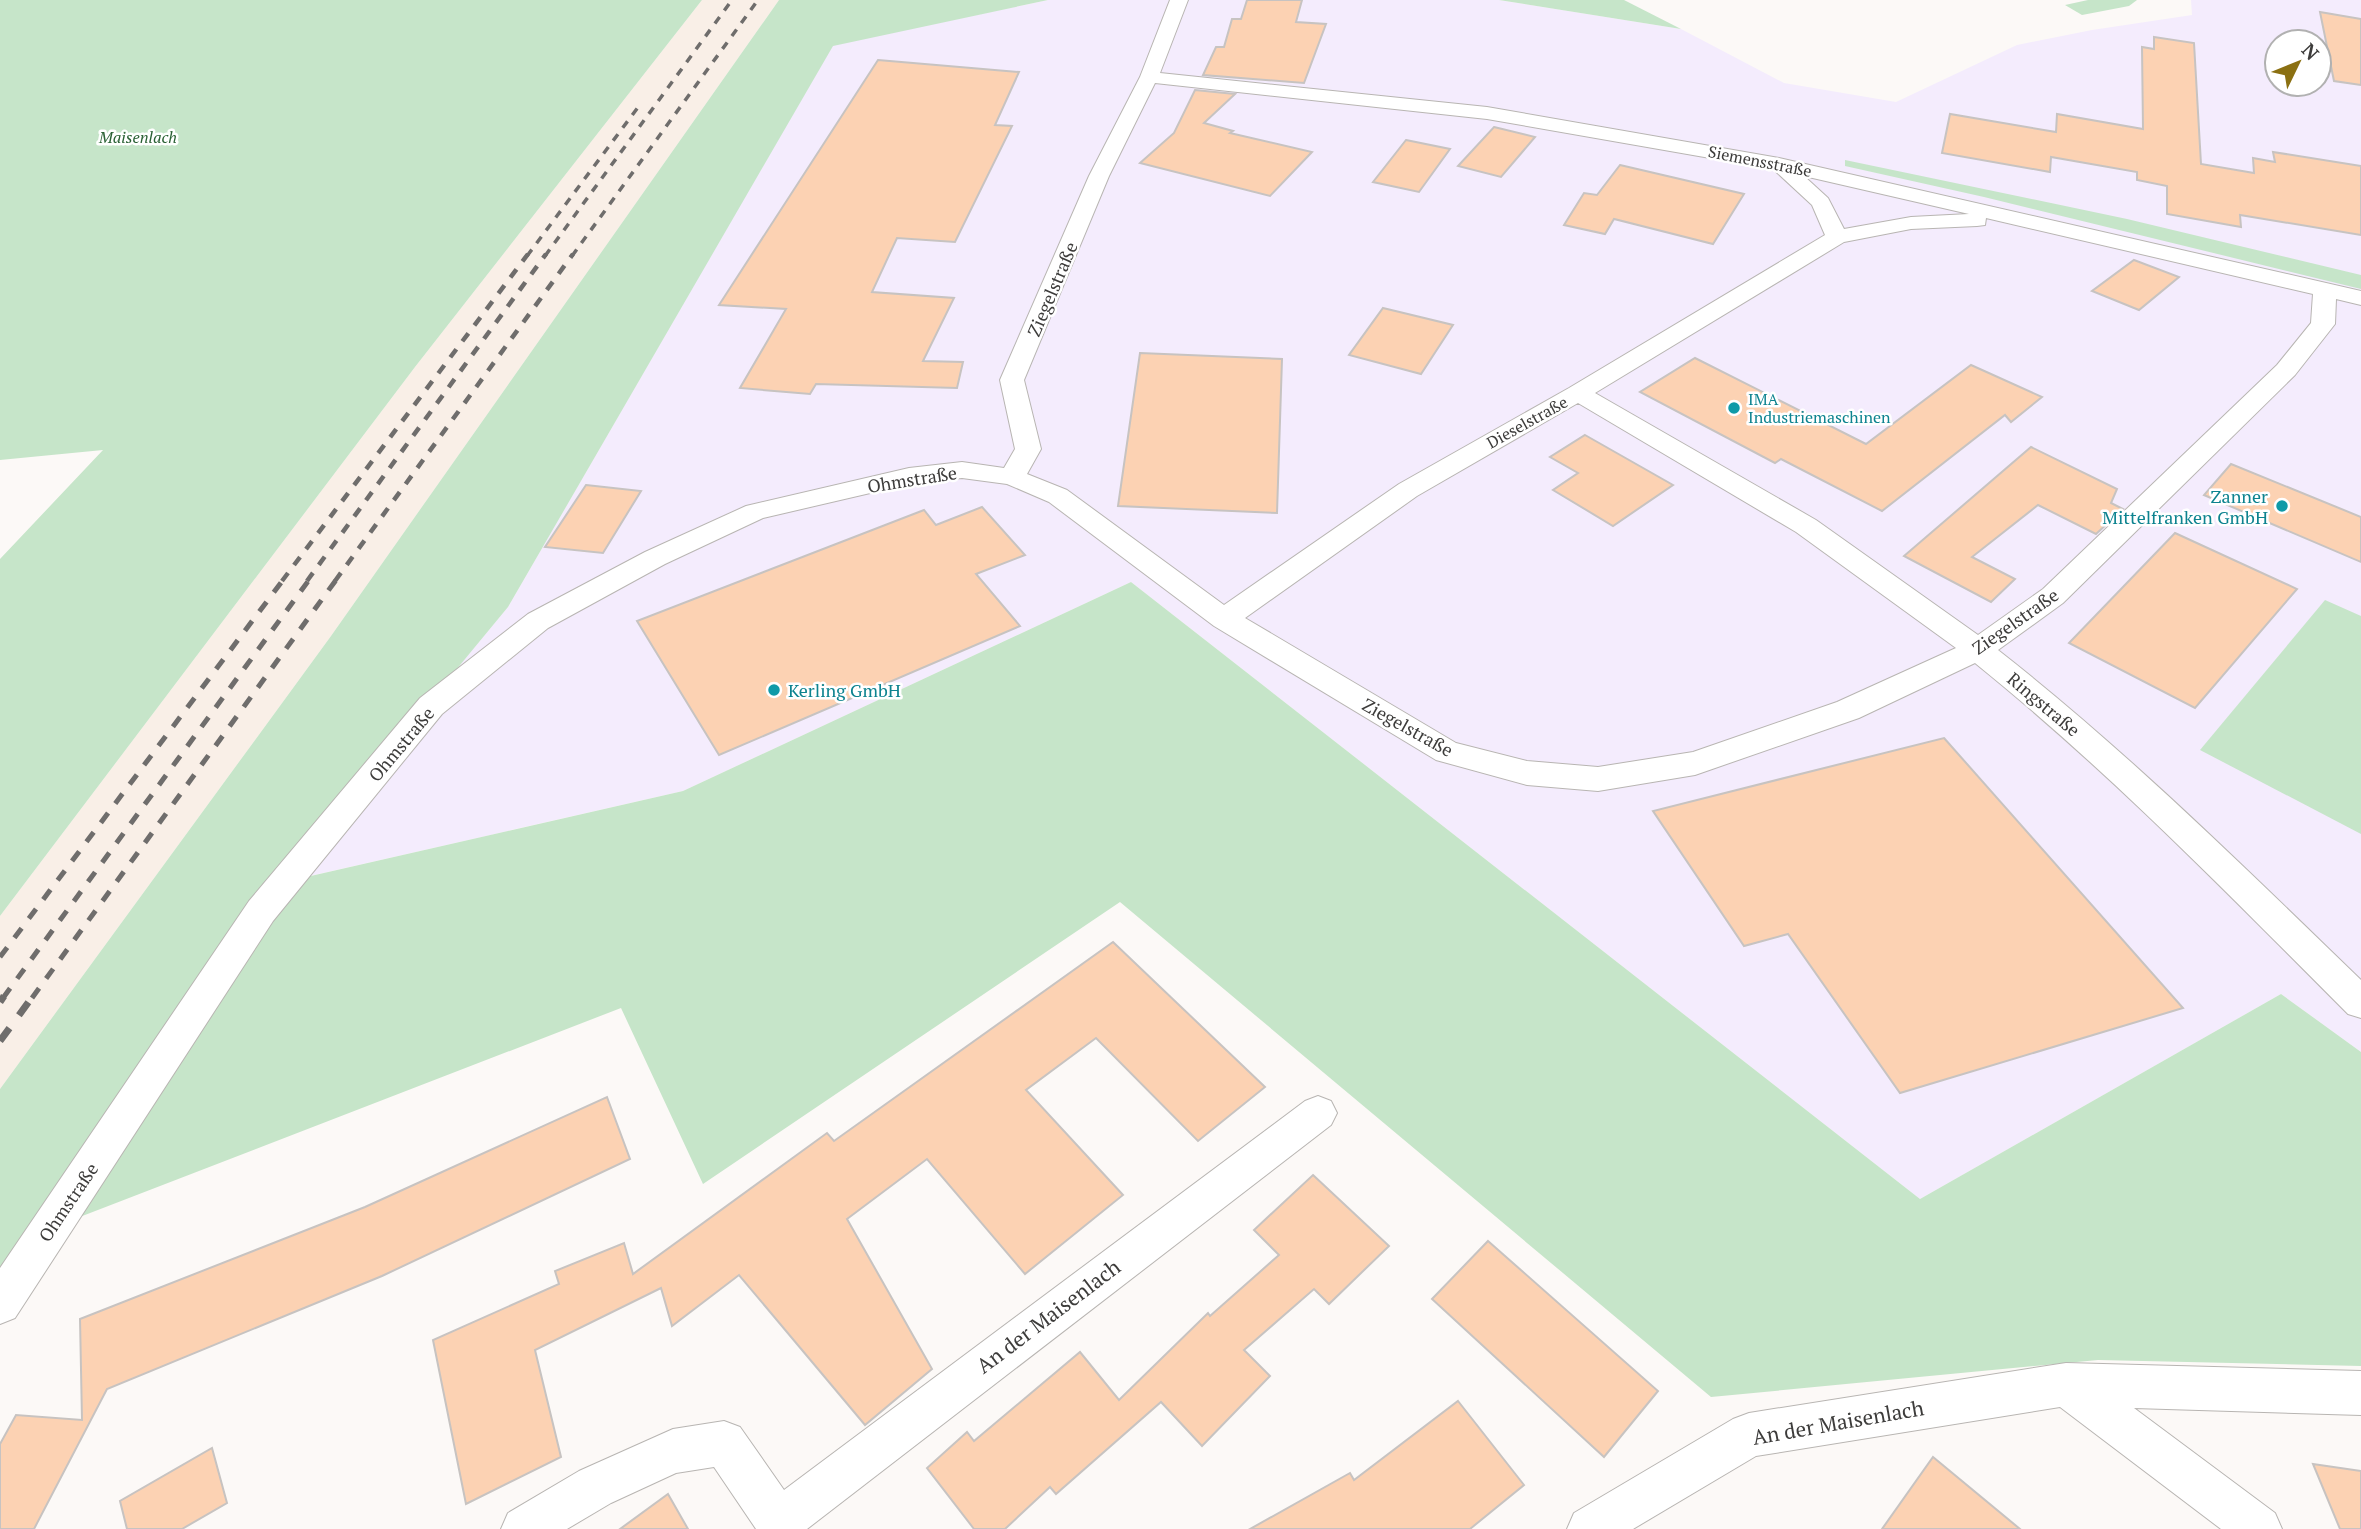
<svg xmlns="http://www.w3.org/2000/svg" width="2361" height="1529" viewBox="0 0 2361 1529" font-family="'PT Serif',serif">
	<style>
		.commercial { fill: #f4ecfd; fill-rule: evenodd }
		.built { fill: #f9efe7 }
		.green { fill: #c6e5c9 }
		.building { fill: #fcd2b3; stroke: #c7c3c1; stroke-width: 2 }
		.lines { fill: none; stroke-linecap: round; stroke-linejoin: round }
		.minor-casing { stroke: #b8b5b2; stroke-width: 2 }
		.minor { fill: #fff; fill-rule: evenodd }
		.rail-far3 { stroke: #6f6d6c; stroke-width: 3.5; stroke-dasharray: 8 8; stroke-linecap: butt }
		.rail-far2 { stroke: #6f6d6c; stroke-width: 4.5; stroke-dasharray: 10 10; stroke-linecap: butt }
		.rail-far1 { stroke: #6f6d6c; stroke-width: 5; stroke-dasharray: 12 12; stroke-linecap: butt }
		.rail { stroke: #6f6d6c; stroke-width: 7; stroke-dasharray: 16 16; stroke-linecap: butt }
		.culture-dot { fill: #0f9aa8; stroke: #fff; stroke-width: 2.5 }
		.labels { text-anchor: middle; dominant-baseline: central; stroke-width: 5; stroke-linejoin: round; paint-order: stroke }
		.far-park-label { font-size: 16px; font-style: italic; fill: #296033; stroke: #fff }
		.far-street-label { font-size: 16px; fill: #3d3c3b; stroke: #fff }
		.far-culture-label { font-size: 16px; fill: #0d838f; stroke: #fff; text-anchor: start }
		.street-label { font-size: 18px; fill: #3d3c3b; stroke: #fff }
		.culture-label { font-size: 18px; fill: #0d838f; stroke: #fff; text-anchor: end }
		.near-street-label { font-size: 21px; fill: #3d3c3b; stroke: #fff }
	</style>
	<rect width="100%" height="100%" fill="#fcf9f7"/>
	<path class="commercial" d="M1048,0H1499L1681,29L1784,83L1896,102L2017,45L2092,30L2192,15L2191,0H2361V1052L2281,994L1920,1199L1131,582L683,791L279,883L508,607L833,45ZM2277,42H2319V84H2277Z"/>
	<polygon class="built" points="702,0 779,0 331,636 0,1089 0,916 415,367"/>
	<g class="green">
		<polygon points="0,0 702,0 415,367 0,916 0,559 103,450 0,460"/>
		<polygon points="779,0 1048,0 833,46 508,607 280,883 683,791 1131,582 1920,1199 2281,994 2361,1052 2361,1366 2098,1360 1711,1397 1120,902 703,1184 621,1008 46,1230 0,1289 0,1089 331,636"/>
		<polygon points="1499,0 1624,0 1681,29"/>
		<polygon points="2088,0 2137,0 2129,6 2082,15 2065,5"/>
		<polygon points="1845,160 2127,219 2361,275 2361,289 1984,197 1845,166"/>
		<polygon points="2325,600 2361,616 2361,834 2200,750"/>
	</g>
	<g class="building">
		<polygon points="1247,0 1302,0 1296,22 1326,24 1304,83 1203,75 1216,47 1224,47 1232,19 1241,19"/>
		<polygon points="2320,12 2361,19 2361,85 2334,81"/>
		<polygon points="2154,37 2194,43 2201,164 2254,173 2253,158 2275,162 2273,152 2361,166 2361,235 2240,215 2241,227 2167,214 2167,186 2137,180 2137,172 2051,157 2050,172 1942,153 1950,114 2056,132 2057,114 2143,129 2142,47 2154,49"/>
		<polygon points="878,60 1019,72 995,125 1012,126 955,242 897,238 872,292 954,298 923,361 963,362 957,388 816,384 810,394 740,388 786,309 719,305"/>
		<polygon points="1195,90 1235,94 1204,123 1233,131 1230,133 1312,152 1270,196 1140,163 1174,133"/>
		<polygon points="1494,127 1535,137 1501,177 1458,166"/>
		<polygon points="1406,140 1450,149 1419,192 1373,182"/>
		<polygon points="1620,165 1744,194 1713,244 1614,219 1605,234 1564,225 1584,193 1597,195"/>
		<polygon points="2134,260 2179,277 2139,310 2092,291"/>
		<polygon points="1383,308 1453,325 1421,374 1349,355"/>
		<polygon points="1140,353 1282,359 1277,513 1118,506"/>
		<polygon points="1695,358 1866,444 1971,365 2042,397 2011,422 2005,415 1882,511 1781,459 1775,463 1640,392"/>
		<polygon points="1585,435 1673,485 1613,526 1553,490 1578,473 1550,457"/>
		<polygon points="2031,447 2117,489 2111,503 2123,509 2096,534 2038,505 1972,557 2015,579 1991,602 1904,556"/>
		<polygon points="2231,464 2361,517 2361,562 2204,495"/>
		<polygon points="586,485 641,491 603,553 545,547"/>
		<polygon points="982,507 1025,555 976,574 1020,626 719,755 637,621 924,510 936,525"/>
		<polygon points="2175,533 2297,589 2195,708 2069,643"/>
		<polygon points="1944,738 2183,1008 1900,1093 1788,934 1744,946 1653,811"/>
		<polygon points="1113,942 1265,1087 1198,1141 1096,1038 1026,1090 1123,1195 1025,1274 927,1159 847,1219 932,1369 865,1425 739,1275 672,1326 661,1288 535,1350 561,1457 466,1504 433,1340 559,1284 555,1271 624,1243 633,1274 827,1133 834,1141"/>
		<polygon points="607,1097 630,1159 382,1276 107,1389 34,1529 0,1529 0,1444 16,1415 82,1420 80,1319 365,1207"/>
		<polygon points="1313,1175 1389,1246 1329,1304 1314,1289 1244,1350 1270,1376 1202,1446 1161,1402 1056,1494 1050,1487 1005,1529 974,1529 927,1468 967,1432 974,1441 1080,1352 1119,1400 1208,1313 1210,1316 1279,1255 1254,1230"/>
		<polygon points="1488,1241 1658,1391 1604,1457 1432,1299"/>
		<polygon points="1458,1401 1524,1485 1470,1529 1250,1529 1350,1473 1354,1480"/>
		<polygon points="212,1448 227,1503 182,1529 127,1529 120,1501"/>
		<polygon points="1933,1457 2020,1529 1882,1529"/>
		<polygon points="2313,1464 2361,1471 2361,1529 2340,1529"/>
		<polygon points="668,1494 688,1529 620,1529"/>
	</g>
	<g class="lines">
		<defs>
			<g id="minor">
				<path d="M1170,0H1188L1160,73L1487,107L1779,158L2361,291V305L2336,299L2335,324L2295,375L2063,603L1998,650C2127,751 2243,866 2361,980V1018L2348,1014C2227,893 2109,771 1975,663L1859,718L1695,775L1598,791L1527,785L1436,760L1214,626L1049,502L1007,484L962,478L909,484L763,518L665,564L548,628L442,714L273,921L15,1318L0,1324V1268L249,901L420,698L528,614L645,552L746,506L909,468L962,462L1004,468L1015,449L1000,380L1089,176L1140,77ZM1155,83L1487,119L1773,169L1812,205L1825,235L1569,388L1399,484L1224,605L1067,490L1027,474L1041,449L1024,380L1109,176ZM1804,176L1969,214L1911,217L1844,229L1828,198ZM1986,218L2313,294L2311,323L2277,365L2043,589L1978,635L1816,520L1595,393L1844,242L1911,229L1977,226L1985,225ZM1578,403L1796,532L1956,648L1837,702L1693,752L1598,767L1527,761L1456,743L1245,618L1417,496Z"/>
				<polygon points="1318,1096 1331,1101 1337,1113 1331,1125 807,1529 756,1529 714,1467 676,1473 611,1503 567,1529 501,1529 508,1513 579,1471 673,1429 724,1421 740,1427 784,1490 1305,1101"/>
				<polygon points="2066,1363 2361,1371 2361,1415 2134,1408 2275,1513 2282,1529 2221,1529 2060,1407 1756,1456 1633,1529 1567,1529 1574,1513 1733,1419 1749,1413"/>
			</g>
		</defs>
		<use href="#minor" class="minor-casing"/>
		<use href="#minor" class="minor"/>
		<g class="rail-far3">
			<polyline points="527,256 639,106"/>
			<polyline points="545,256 732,0"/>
			<polyline points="572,256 758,0"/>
		</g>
		<g class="rail-far2">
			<polyline points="282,581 528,254"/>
			<polyline points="307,581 546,254"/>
			<polyline points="335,581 573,254"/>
		</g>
		<g class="rail-far1">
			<polyline points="0,957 283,580"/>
			<polyline points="3,998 309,580"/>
			<polyline points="32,998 336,580"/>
		</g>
		<g class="rail">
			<polyline points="0,1002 4,996"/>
			<polyline points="0,1041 33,996"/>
		</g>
	</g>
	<g class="culture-dot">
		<circle cx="1734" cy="408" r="7"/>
		<circle cx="2282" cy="506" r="7"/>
		<circle cx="774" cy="690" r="7"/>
	</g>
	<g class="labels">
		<g class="far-park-label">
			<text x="138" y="137">Maisenlach</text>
		</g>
		<g class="far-street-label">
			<text transform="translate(1760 161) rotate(11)">Siemensstraße</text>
			<text transform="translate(1527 422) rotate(-29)">Dieselstraße</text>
		</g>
		<g class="far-culture-label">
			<text x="1748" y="399">IMA<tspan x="1748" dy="18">Industriemaschinen</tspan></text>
		</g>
		<g class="street-label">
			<text transform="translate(1052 289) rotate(-67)">Ziegelstraße</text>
			<text transform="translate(912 479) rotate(-9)">Ohmstraße</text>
			<text transform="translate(2015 621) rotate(-35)">Ziegelstraße</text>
			<text transform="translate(2044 704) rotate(40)">Ringstraße</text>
			<text transform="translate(1408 727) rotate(29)">Ziegelstraße</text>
			<text transform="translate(401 744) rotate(-50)">Ohmstraße</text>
			<text transform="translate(68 1202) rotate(-56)">Ohmstraße</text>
		</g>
		<g class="culture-label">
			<text x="2268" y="496">Zanner<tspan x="2268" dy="21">Mittelfranken GmbH</tspan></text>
			<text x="788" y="690" text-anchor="start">Kerling GmbH</text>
		</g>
		<g class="near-street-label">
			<text transform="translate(1048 1316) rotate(-37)">An der Maisenlach</text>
			<text transform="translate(1838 1422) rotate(-10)">An der Maisenlach</text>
		</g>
	</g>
	<g transform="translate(2298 63) rotate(47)"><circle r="33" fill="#ffffff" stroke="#b1b1b1" stroke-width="2"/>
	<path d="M0-5L12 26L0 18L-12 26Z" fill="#8b7012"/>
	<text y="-10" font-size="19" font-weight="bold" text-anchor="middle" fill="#3d3c3b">N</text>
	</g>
</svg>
